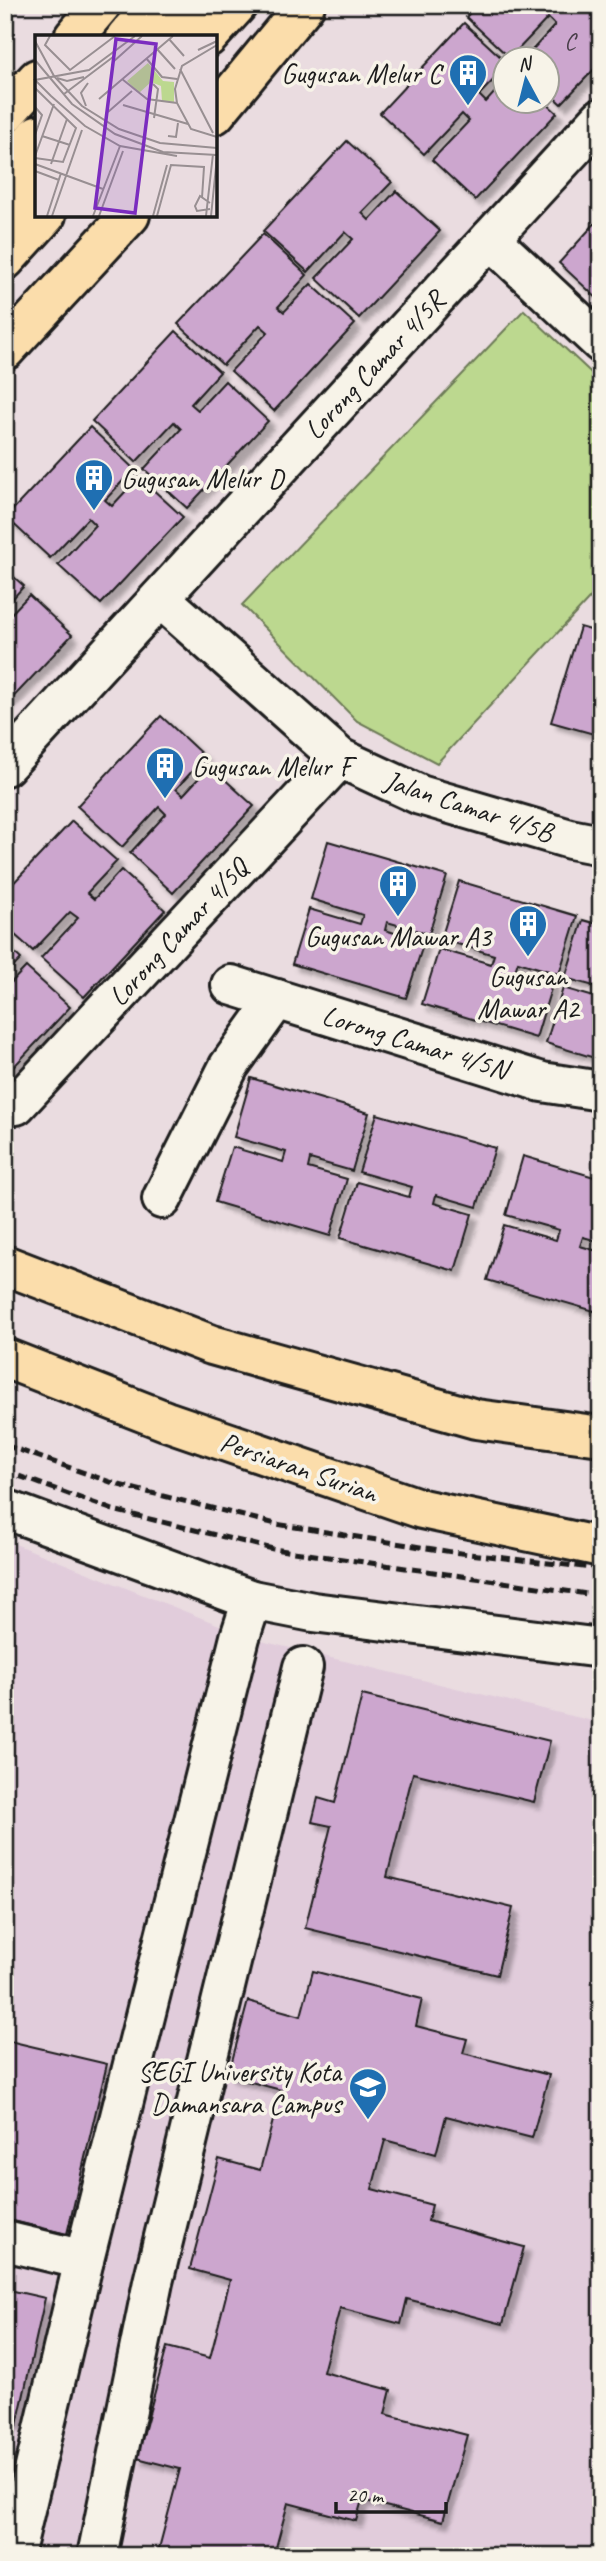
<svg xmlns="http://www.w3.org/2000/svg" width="606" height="2561" viewBox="0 0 606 2561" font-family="Caveat,sans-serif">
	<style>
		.built { fill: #e1ccdb }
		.green { fill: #bcd88f; stroke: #6c7a56; stroke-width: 2 }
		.building { fill: #cca6ce; stroke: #1c1c1c; stroke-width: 2; filter: url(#shadow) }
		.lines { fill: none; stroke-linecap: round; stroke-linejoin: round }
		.minor-casing { stroke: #1c1c1c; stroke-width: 44 }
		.major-casing { stroke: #1c1c1c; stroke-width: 44 }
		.highway-casing { stroke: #1c1c1c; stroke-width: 44 }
		.minor { stroke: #f7f3e8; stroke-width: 38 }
		.major { stroke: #fbddab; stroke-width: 38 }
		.highway { stroke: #fbddab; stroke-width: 38 }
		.rail { stroke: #1c1c1c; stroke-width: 5; stroke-dasharray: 10 5; stroke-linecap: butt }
		.labels { text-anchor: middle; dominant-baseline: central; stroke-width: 7; stroke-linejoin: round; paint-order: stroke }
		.number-label { font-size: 24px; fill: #483e48 }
		.poi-label { font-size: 28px; fill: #1c1c1c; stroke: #f7f3e8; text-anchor: end }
		.street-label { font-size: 28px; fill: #1c1c1c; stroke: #f7f3e8 }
		.inset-road { fill: none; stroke: #988f92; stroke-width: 2 }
		.view { fill: #7b2cbf; fill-opacity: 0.15; stroke: #7b2cbf; stroke-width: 3.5 }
		.inset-edge { fill: none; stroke: #1c1c1c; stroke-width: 3.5 }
	</style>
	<defs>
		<filter id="shadow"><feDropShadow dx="6" dy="6" stdDeviation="2" flood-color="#0004"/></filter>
	</defs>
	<rect width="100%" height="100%" fill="#eadce0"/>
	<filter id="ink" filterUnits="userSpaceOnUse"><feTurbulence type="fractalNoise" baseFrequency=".0143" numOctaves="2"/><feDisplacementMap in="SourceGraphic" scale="14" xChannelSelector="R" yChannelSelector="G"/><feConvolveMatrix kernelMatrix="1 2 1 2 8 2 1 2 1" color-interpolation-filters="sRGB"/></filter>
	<g filter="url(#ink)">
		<polygon class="built" points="5,1540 257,1640 601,1723 601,2556 5,2556"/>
		<polygon class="green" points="524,310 601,382 601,586 437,763 357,721 242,605"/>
		<g class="building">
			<polygon points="477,5 601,5 601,62 561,104 546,90 546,60 523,60 555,25 548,18 510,58 466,17"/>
			<polygon points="464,23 504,60 504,69 479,95 486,102 504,82 504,102 545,102 557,113 475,200 432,160 469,121 462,114 424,154 380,113"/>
			<polygon points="347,141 392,182 362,213 369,220 396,191 440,231 359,318 316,278 353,239 345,232 308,272 263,231"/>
			<polygon points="598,220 601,223 601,302 559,263"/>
			<polygon points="263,234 307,275 278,307 284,312 311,284 355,324 274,411 231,371 268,332 260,325 223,365 178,324"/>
			<polygon points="176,331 220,372 191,404 198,410 225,381 268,421 187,508 144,469 181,429 174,422 136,462 92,421"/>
			<polygon points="90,427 134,469 105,500 112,506 139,477 183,517 101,604 58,565 95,525 88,518 50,558 6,517"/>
			<polygon points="5,569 24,586 5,607"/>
			<polygon points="29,595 72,635 5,706 5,620"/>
			<polygon points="580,627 601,633 601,736 551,722"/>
			<polygon points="161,716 205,757 176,789 183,795 210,766 254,806 173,893 130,853 166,814 159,807 122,847 77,806"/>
			<polygon points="72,821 117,861 87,893 94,899 121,870 165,910 84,997 41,958 78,918 70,912 33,951 5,926 5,892"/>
			<polygon points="328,841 447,876 429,934 387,922 385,930 424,942 406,998 292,964 309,909 360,924 363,915 311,899"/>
			<polygon points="459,881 577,916 559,974 518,962 515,971 553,982 536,1038 422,1004 439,949 491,964 494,955 441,939"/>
			<polygon points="583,920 601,925 601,988 565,978"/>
			<polygon points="5,944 21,959 5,976"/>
			<polygon points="26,967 70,1007 5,1076 5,989"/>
			<polygon points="563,988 601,999 601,1060 546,1043"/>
			<polygon points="251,1078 369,1113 352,1171 310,1159 308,1168 347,1179 330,1236 215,1202 232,1147 283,1162 286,1152 234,1137"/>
			<polygon points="377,1114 495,1148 477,1207 436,1195 434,1203 472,1214 455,1271 340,1238 357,1182 409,1197 412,1187 359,1172"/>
			<polygon points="523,1156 601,1179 601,1242 583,1237 580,1246 601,1252 601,1313 487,1280 504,1225 556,1240 559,1230 506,1215"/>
			<polygon points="362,1695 550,1741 534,1802 413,1773 387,1877 513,1908 497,1975 305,1928 331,1826 312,1822 318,1798 335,1803"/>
			<polygon points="313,1971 422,1999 416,2026 467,2039 463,2053 549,2075 532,2138 446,2116 436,2154 385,2140 372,2189 432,2205 428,2221 524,2247 503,2324 407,2299 401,2324 340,2308 323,2372 391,2390 385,2414 467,2435 443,2521 362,2500 356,2521 288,2503 275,2551 290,2556 157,2556 180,2469 137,2458 167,2347 210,2358 230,2280 190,2269 219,2159 260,2170 281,2090 228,2076 248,2001 301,2016"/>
			<polygon points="5,2040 107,2064 67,2234 5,2219"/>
			<polygon points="5,2289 45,2298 17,2425 5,2422"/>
			<polygon points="5,2449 11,2450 5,2479"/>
		</g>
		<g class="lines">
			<defs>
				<g id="minor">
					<polyline points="490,239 601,343"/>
					<polyline points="160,598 340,758 420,795 570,839 601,845"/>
					<polyline points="5,766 601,118"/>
					<polyline points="231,985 542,1082 601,1091"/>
					<polyline points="16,1105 340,758"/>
					<polyline points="162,1199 229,1066 277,999"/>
					<polyline points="5,1509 252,1600 313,1612 601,1648"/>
					<polyline points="5,2241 84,2260"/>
					<polyline points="14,2556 84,2260 240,1637 252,1600"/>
					<polyline points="97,2556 153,2282 303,1667"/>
				</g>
				<g id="major">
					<polyline points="126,37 154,5"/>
					<polyline points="208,37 237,5"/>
					<polyline points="215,114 305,5"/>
					<polyline points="5,170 37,135"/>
					<polyline points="5,260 46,215"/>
					<polyline points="5,350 130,215"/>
					<polyline points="5,1265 212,1345 476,1419 601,1436"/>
					<polyline points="5,1358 166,1421 422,1509 601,1547"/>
				</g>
				<g id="highway">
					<polyline points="74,37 101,5"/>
					<polyline points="169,37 199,5"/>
					<polyline points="5,114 37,79"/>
					<polyline points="5,210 37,177"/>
				</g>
			</defs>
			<use href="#minor" class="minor-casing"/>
			<use href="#major" class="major-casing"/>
			<use href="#highway" class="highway-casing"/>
			<use href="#minor" class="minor"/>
			<use href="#major" class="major"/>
			<use href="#highway" class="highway"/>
			<g class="rail">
				<polyline points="5,1445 119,1485 276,1524 452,1552 601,1569"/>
				<polyline points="5,1471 113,1510 273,1549 601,1596"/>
			</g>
		</g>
	</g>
	<defs>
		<symbol id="building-pin" viewBox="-11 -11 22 30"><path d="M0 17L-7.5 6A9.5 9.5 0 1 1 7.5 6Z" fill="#1f6fb2" stroke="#f7f3e8"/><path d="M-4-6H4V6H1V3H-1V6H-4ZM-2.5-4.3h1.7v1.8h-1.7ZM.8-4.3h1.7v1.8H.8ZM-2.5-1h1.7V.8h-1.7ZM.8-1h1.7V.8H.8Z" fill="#fff"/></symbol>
		<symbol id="university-pin" viewBox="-11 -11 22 30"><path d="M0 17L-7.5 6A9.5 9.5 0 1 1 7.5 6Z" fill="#1f6fb2" stroke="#f7f3e8"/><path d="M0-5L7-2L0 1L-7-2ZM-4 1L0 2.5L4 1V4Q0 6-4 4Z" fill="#fff"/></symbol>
	</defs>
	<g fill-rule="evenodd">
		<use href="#building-pin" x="446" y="51" width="44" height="60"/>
		<use href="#building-pin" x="72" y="456" width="44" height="60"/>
		<use href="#building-pin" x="143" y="744" width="44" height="60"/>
		<use href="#building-pin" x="376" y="862" width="44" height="60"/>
		<use href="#building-pin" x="506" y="902" width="44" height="60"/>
		<use href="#university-pin" x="346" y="2065" width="44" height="60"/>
	</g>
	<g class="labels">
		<g class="number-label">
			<text x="570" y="41">C</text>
		</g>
		<g class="poi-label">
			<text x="441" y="73">Gugusan Melur C</text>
			<text x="121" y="478" text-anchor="start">Gugusan Melur D</text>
			<text x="192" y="766" text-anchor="start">Gugusan Melur F</text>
			<text x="398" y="936" text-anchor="middle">Gugusan Mawar A3</text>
			<text x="528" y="976" text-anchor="middle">Gugusan<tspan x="528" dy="32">Mawar A2</tspan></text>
			<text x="341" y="2071">SEGI University Kota<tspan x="341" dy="32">Damansara Campus</tspan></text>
		</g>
		<g class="street-label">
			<text transform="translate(374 365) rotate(-47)">Lorong Camar 4/5R</text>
			<text transform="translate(469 806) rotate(18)">Jalan Camar 4/5B</text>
			<text transform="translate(178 932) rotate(-47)">Lorong Camar 4/5Q</text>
			<text transform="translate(415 1042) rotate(17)">Lorong Camar 4/5N</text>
			<text transform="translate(299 1467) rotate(19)">Persiaran Surian</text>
		</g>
	</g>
	<g transform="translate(35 35)">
		<rect width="182" height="182" fill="#eadce0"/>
		<path d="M113,28L128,46L139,47V67L127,66L126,51L116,47L104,58L92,46Z" fill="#bcd88f"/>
		<path class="inset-road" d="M15,1L10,10L35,35L80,1M134,4L149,21M0,6L19,41M182,10L147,31L140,54L142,68L156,94L182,102M122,14L140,34M163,15L182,6M111,23L127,42L142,44M0,25L37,69L80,99L128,117L182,120M78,27L107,1M145,34L178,98M18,40L47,71L84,94L125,108L182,113M22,43L32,46L49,42M87,44L112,64L142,68M118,49L123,54L119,83M0,53L41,93L28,127L0,123M29,59L78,22M16,61L50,91L85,111L142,121M16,61L0,45L54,35L100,1M64,64L138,1M88,70L153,89M51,71L46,58L53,48M0,72L7,80L0,100M73,77L97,56M7,101L35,110M133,101L141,102L143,88M0,121L19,69M0,129L68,154M16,129L32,84M0,136L24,145M175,174L162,176L160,171L165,161L175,168M12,181L26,138M17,181L47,95M58,181L85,111M64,181L88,116M118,181L132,130M122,181L136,130L169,132L167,163M171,181L178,119M176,181L182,122"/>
		<path class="view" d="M81,4L121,9L100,178L60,173Z"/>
		<rect width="182" height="182" class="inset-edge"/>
	</g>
	<rect width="606" height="2561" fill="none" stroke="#f7f3e8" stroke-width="28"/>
	<rect x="14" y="14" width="578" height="2533" fill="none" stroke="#1c1c1c" stroke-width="2.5" filter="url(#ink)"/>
	<g transform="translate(526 80) rotate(353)"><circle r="33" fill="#f7f3e8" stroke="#9f9d96" stroke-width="2"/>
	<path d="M0-5L12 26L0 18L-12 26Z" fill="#1f6fb2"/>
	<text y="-10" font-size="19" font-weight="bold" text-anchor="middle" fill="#1c1c1c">N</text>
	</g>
	<path d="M336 2502v10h110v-10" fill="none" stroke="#1c1c1c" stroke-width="3.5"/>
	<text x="347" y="2502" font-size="21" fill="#1c1c1c" stroke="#f7f3e8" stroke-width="5" paint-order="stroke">20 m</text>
</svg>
